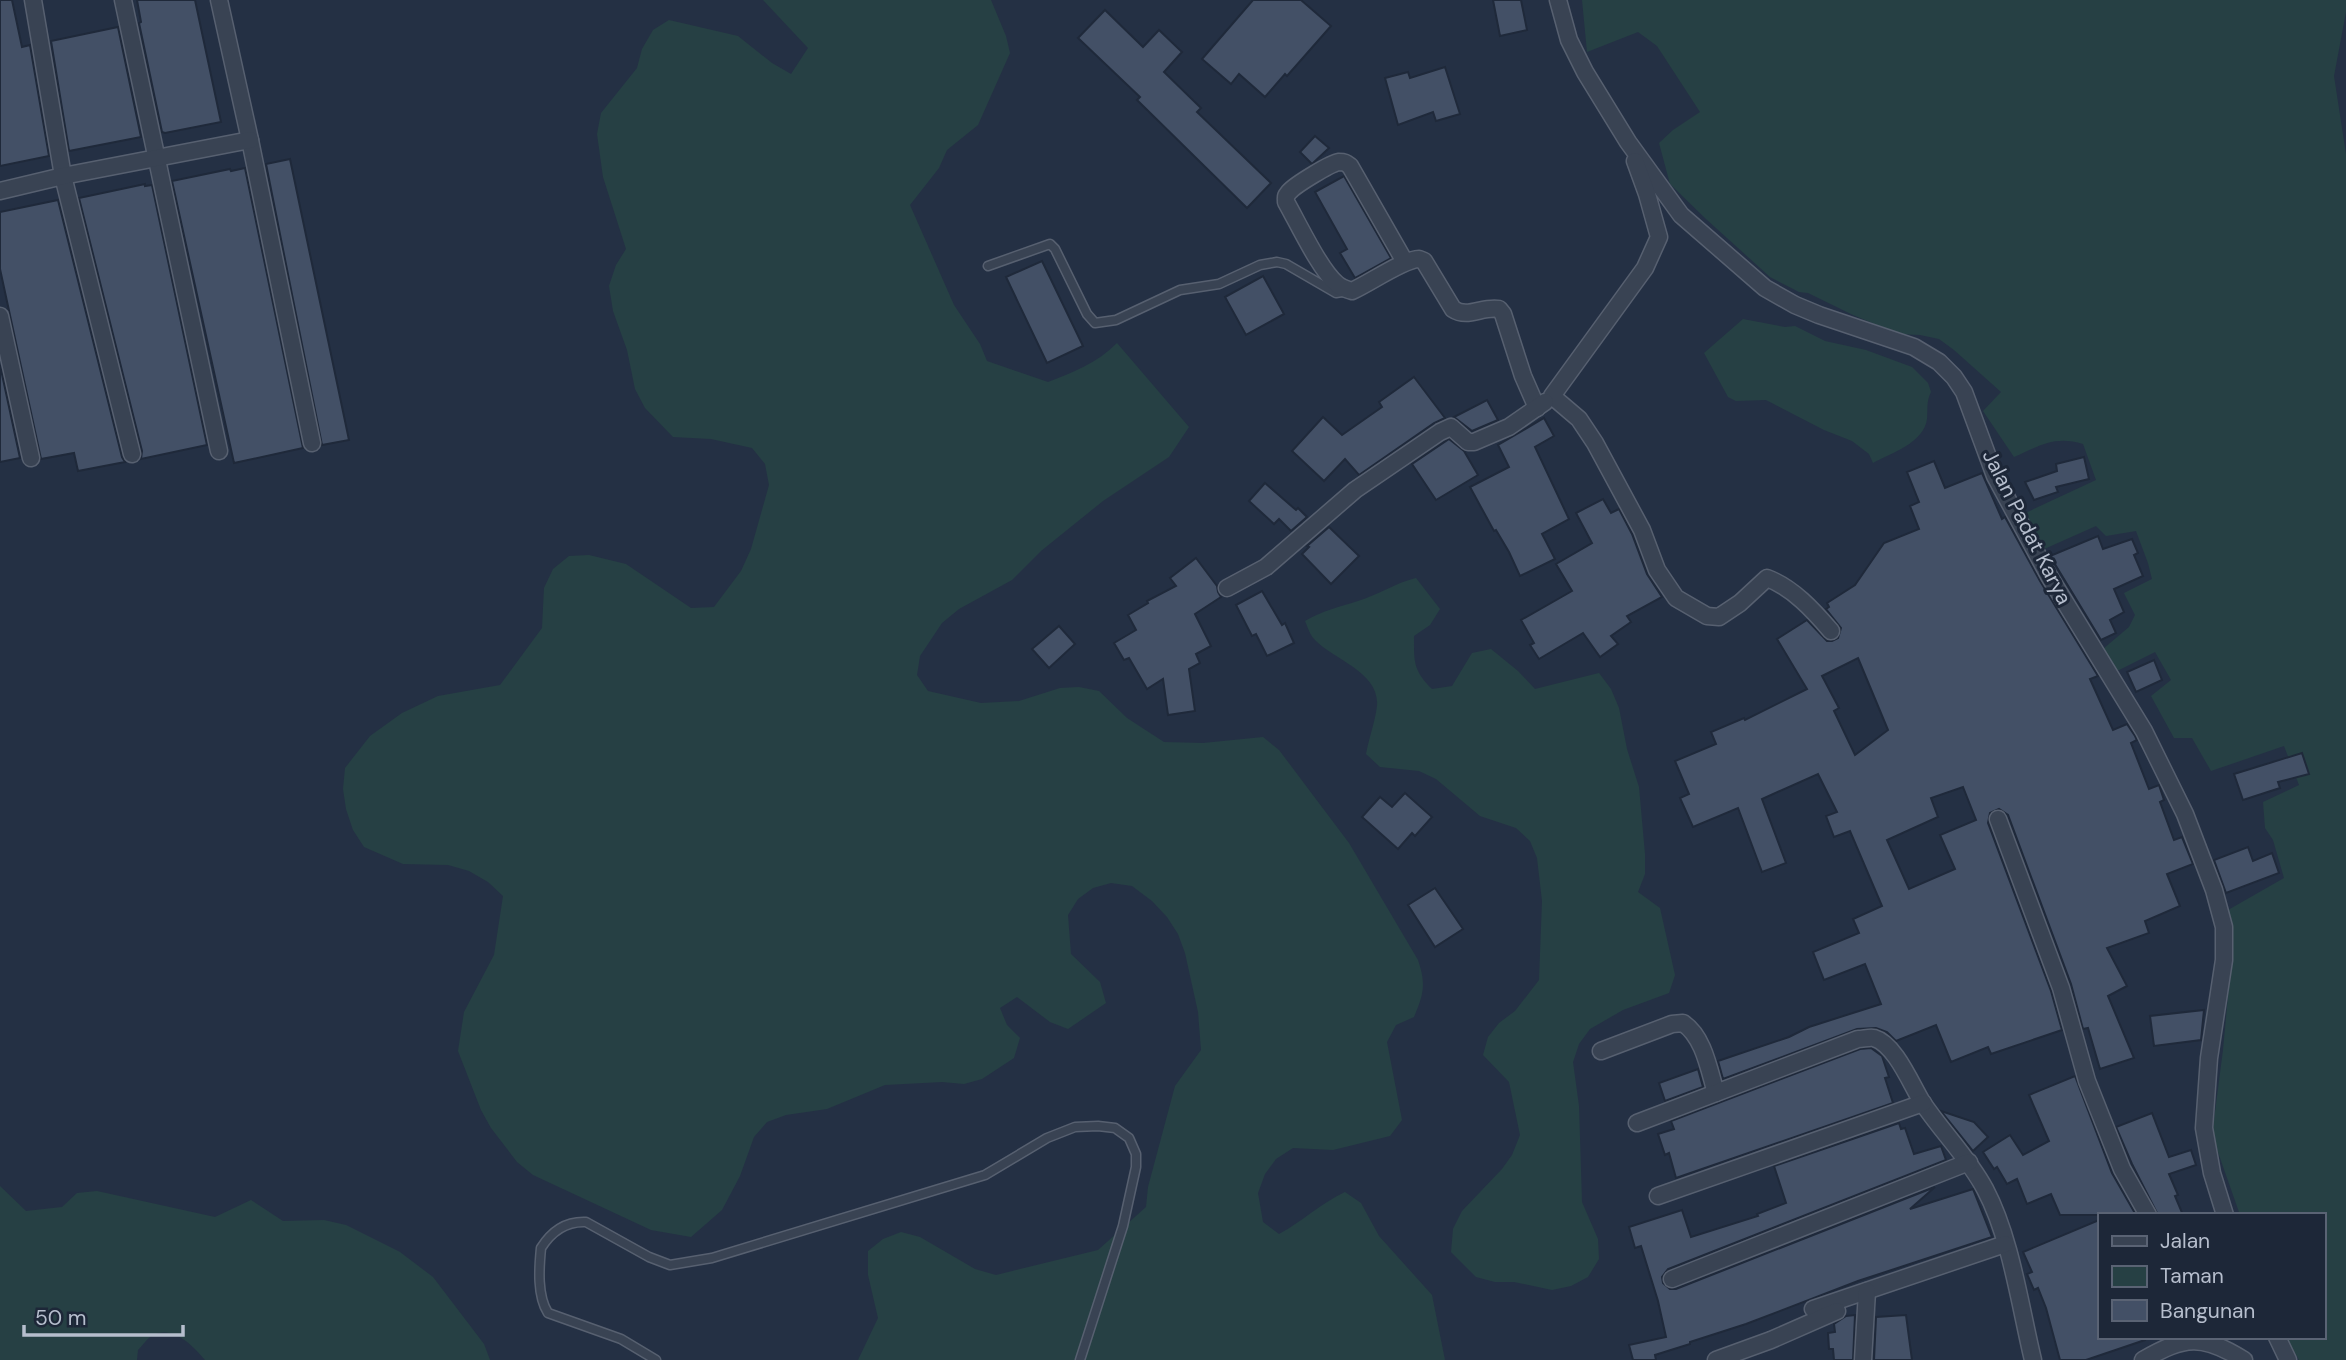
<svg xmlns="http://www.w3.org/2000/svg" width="2346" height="1360" viewBox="0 0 2346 1360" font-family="'DM Sans',sans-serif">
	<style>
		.green { fill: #264044 }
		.building { fill: #435066; stroke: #1f293a; stroke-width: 2; fill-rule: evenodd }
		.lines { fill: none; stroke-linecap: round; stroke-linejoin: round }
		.lane-casing { stroke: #576070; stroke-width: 11 }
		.street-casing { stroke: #576070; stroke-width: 19 }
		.lane { stroke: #394353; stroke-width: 8 }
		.street { stroke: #394353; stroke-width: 16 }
		.labels { text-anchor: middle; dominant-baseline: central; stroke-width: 6; stroke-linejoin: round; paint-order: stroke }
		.street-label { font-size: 21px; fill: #b6becd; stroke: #1d2738 }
	</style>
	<rect width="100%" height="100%" fill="#243044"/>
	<g class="green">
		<path d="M763,0H991L1006,36L1010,53L978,125L947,150L939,168L910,205L954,305L980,344L987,361L1048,382C1074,372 1097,363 1117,343L1189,427L1169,457L1103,501L1041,551L1012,580L959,609L942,623L920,656L917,675L928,691L981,703L1019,701L1060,688L1079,687L1099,691L1127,718L1164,742L1203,743L1263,737L1279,750L1349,843L1418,960C1426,984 1424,993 1414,1017L1396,1025L1387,1042L1402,1120L1390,1136L1333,1150L1293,1148L1276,1159L1265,1174L1258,1193L1263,1222L1279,1234C1303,1221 1321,1203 1345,1192L1361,1203L1379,1236L1432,1295L1445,1360H858L878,1318L868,1275V1251L883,1239L901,1232L920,1237L975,1269L996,1275L1098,1250L1146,1207L1148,1187L1175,1086L1201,1050L1198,1012L1185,953L1178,934L1167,917L1152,901L1132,886L1111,883L1093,888L1078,899L1068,915L1071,954L1100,982L1106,1003L1068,1029L1050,1022L1017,997L1000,1008L1007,1025L1020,1038L1014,1058L982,1079L964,1084L942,1082L885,1085L827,1109L786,1115L767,1122L754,1137L740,1176L722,1210L691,1237L651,1230L533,1175L517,1162L491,1128L481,1110L458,1051L464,1012L494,955L503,896L488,882L469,871L448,865L403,864L364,847L353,830L346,809L343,789L345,768L370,736L402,713L438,696L500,685L542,628L544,588L553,569L569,556L589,555L626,564L691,608L714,607L741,571L751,549L769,485L765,464L752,448L711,439L673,437L645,408L635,389L627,350L613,311L609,286L616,265L626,249L603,177L597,134L601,113L637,68L642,49L653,30L669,20L738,36L772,63L791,74L808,48Z"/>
		<path d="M1582,0H2346V12L2334,76L2346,154V1360H2299L2286,1337H2323V1215H2240L2212,1135L2223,1050L2231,964L2228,910L2284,878L2273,840L2265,828L2263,802L2299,785L2284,746L2211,771L2192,738H2174L2151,696L2171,680L2155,652L2115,672L2103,649L2129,627L2135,615L2124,593L2152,579L2148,563L2136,531L2106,536L2096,526L2042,550L2021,515L2096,480L2083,444C2055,435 2039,446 2014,457L1983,411L2001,392L1954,350L1939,339L1920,335L1899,334L1853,315L1808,293L1799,292L1770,277L1706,219L1670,184L1659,143L1673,130L1700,112L1657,46L1638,32L1587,52Z"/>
		<path d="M1743,319L1785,327L1795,326L1825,341L1866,350L1912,367L1928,383L1931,392C1926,402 1928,409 1927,419C1924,443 1891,453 1873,463L1869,454L1852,441L1824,430L1766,400L1736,401L1728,397L1704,353Z"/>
		<path d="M1416,578L1440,609L1430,625L1414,636C1414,662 1413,670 1432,689L1452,686L1472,653L1491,649L1518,671L1535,689L1599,673L1611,689L1619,708L1627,749L1639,787L1645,854V874L1638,892L1660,908L1675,975L1669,993L1623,1010L1590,1029L1579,1044L1573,1062L1579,1106L1582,1202L1598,1239L1599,1259L1588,1277L1571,1286L1552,1290L1514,1282H1495L1476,1277L1451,1252L1453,1229L1462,1211L1502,1169L1512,1155L1520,1135L1509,1082L1483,1055L1488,1037L1499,1023L1515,1011L1539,980L1542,901L1537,858L1530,841L1516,828L1480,816L1436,779L1419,771L1380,767L1366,754C1369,738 1375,722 1377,706C1380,672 1334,660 1315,640C1310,635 1308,628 1305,621C1322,611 1339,607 1358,601C1378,595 1395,583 1416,578Z"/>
		<path d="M0,1186L26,1211L62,1207L77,1193L97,1191L215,1217L251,1200L283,1221L324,1220L346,1225L400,1252L433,1277L484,1344L490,1360H205C192,1345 172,1323 150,1337C146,1340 142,1346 138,1350L137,1360H0Z"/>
	</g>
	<g class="building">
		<polygon points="0,0 12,0 22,47 30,45 49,156 0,166"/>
		<polygon points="137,0 195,0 221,122 165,133 162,132 139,23 141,22"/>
		<polygon points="1253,0 1301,0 1331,26 1287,76 1285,74 1265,97 1239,74 1231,84 1202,59"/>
		<polygon points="1493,0 1521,0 1527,30 1500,36"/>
		<polygon points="1105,10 1143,47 1159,30 1182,52 1164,72 1201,108 1197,112 1271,183 1247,208 1137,100 1140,97 1078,38"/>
		<polygon points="118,27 141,137 69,151 51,41"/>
		<polygon points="1445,67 1460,114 1436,121 1433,112 1398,125 1385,78 1408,72 1410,78"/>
		<polygon points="1315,136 1329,148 1312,164 1300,152"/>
		<polygon points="290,159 349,440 322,445 266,164"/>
		<polygon points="245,168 303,448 234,463 172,181 230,169 231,171"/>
		<polygon points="1344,176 1391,258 1355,278 1340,253 1347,249 1315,192"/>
		<polygon points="145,184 145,186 152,185 207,445 141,459 142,451 79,198"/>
		<polygon points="58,200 122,457 125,462 78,471 74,453 41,459 0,269 0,212"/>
		<polygon points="1042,261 1083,346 1047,363 1006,277"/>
		<polygon points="1263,276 1284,314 1246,335 1225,297"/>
		<polygon points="0,365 20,458 0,462"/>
		<polygon points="1414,377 1445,418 1434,423 1359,475 1345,459 1324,481 1292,451 1323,417 1342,435 1382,407 1379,402"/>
		<polygon points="1487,400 1498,420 1472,431 1454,417"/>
		<polygon points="1544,418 1554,436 1535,447 1569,519 1542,534 1555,559 1520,576 1509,552 1496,530 1494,531 1470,487 1509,467 1498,445"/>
		<polygon points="1449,439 1464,451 1478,475 1436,500 1412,464"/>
		<polygon points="2084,457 2089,479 2056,487 2058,492 2034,500 2025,482 2057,471 2056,464"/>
		<path d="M1934,461L1945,488L1982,473L2002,519L2005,517L2040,581L2098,676L2090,679L2113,730L2127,724L2135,736L2137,740L2131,743L2149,789L2159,785L2164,800L2160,802L2174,840L2182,837L2193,864L2167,874L2180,906L2145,921L2149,933L2107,948L2127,986L2108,996L2134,1058L2100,1069L2088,1028L2083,1029L2071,984L2008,815L1999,809L1990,813L1988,823L2051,991L2062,1030L1991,1054L1988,1047L1951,1062L1936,1025L1896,1041L1887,1032L1876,1028L1857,1029L1723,1079L1718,1061L1789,1037L1809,1027L1881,1004L1865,964L1824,980L1813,952L1859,933L1853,919L1882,906L1850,831L1834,837L1826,816L1837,812L1818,774L1762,799L1786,863L1762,872L1738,808L1693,827L1680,798L1689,794L1675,761L1716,744L1711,732L1744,718L1745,720L1807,689L1777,639L1807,620L1827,641H1832L1838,638L1841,628L1826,609L1829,607L1827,603L1855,585L1884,543L1919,529L1910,506L1919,502L1907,472ZM1858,658L1888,730L1855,755L1834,711L1839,708L1822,676ZM1963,787L1976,820L1940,835L1955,869L1909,889L1887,840L1938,817L1931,798Z"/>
		<polygon points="1265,483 1296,510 1298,508 1307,517 1291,531 1279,519 1274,524 1249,501"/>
		<polygon points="1603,499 1611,513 1619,509 1632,534 1647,574 1662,597 1627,616 1631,622 1611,636 1618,644 1600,657 1583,633 1539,659 1530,645 1534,643 1521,620 1572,591 1556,564 1592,543 1576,513"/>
		<polygon points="1329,527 1359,556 1331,584 1302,554 1309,547 1307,546"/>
		<polygon points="2098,536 2103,549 2132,539 2138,553 2134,555 2143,576 2114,589 2124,612 2110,620 2116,633 2101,640 2050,556"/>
		<polygon points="1196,558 1217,586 1218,592 1221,597 1195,614 1211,646 1196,654 1200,663 1189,669 1195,711 1168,715 1163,679 1147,689 1129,658 1124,660 1114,643 1136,630 1128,615 1148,603 1147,601 1176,586 1170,578"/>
		<polygon points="1262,591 1282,625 1285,623 1294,643 1267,656 1256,634 1252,636 1236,605"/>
		<polygon points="1059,626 1075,644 1049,668 1032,649"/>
		<polygon points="2154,660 2162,680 2136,692 2127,672"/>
		<polygon points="2302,753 2309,774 2278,782 2280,788 2243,800 2234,774"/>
		<polygon points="1405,793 1432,817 1415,836 1412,833 1398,849 1362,817 1380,797 1392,807"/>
		<polygon points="2248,847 2253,861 2272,853 2279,873 2226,893 2214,860"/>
		<polygon points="1435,888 1463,929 1435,947 1408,905"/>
		<polygon points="2204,1010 2201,1040 2154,1046 2150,1016"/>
		<polygon points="1871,1048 1882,1056 1889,1077 1885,1078 1893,1103 1676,1178 1669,1153 1665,1155 1658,1134 1674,1129 1671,1121 1860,1049"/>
		<polygon points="1698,1069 1703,1087 1665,1101 1659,1083"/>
		<polygon points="2075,1076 2112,1173 2136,1215 2060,1215 2051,1194 2027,1204 2017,1179 2007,1184 1997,1167 1994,1169 1983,1152 2010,1135 2023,1155 2049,1141 2029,1095"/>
		<polygon points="1941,1111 1974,1122 1988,1137 1973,1151"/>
		<polygon points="2152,1113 2169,1157 2191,1150 2196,1165 2169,1174 2178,1195 2175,1196 2183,1215 2158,1215 2132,1164 2116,1127"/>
		<polygon points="1899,1123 1901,1129 1905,1128 1914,1154 1941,1146 1946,1160 1668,1269 1662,1277 1663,1283 1670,1289 1676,1289 1935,1187 1910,1209 1973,1189 1992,1237 1858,1281 1746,1324 1690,1342 1690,1344 1655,1355 1656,1360 1633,1360 1629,1345 1666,1337 1658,1301 1641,1246 1635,1248 1629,1227 1682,1210 1691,1237 1758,1216 1757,1214 1786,1203 1774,1166"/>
		<polygon points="2099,1220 2099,1337 2144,1337 2145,1340 2086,1360 2060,1360 2046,1308 2038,1288 2034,1290 2027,1274 2032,1272 2023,1252"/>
		<polygon points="1855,1315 1853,1360 1834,1360 1833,1349 1829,1349 1828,1333 1835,1332 1834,1324 1846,1316"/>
		<polygon points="1906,1315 1912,1360 1874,1360 1876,1317"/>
	</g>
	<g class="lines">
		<defs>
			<g id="lane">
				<polyline points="988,266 1050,244 1055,249 1087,314 1095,323 1116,320 1180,290 1219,284 1260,265 1277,262 1286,264 1336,293 1342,292"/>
				<path d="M656,1360L621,1339L548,1313C537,1296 539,1268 541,1248C551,1232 565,1221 586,1222L649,1257L670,1265L712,1258L985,1175L1047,1138L1075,1127L1098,1126L1115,1128L1129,1138L1136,1154V1167L1123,1226L1080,1360"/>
			</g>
			<g id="street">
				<polyline points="33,0 63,176 132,454"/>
				<polyline points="123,0 219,451"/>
				<polyline points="219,0 250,140 312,443"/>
				<polyline points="1558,0 1569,40 1585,72 1628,142 1681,215 1765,288 1795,305 1819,315 1914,347 1939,362 1954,377 1964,392 1995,476 2049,576 2144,731 2185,814 2214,890 2224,927 2224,960 2209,1058 2204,1128 2212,1173 2225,1215"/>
				<path d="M1635,161L1647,194L1659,237L1645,268L1552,396L1579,419L1595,443L1642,530L1657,570L1676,598L1707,616L1719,617L1740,603L1767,578C1793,588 1813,610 1831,631"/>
				<polyline points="0,191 63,176 250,140"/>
				<path d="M1405,262L1350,166C1346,163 1345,162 1339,162C1331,163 1295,185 1289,192C1285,197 1286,196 1286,202C1298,223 1320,270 1337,284C1341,288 1346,289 1352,291C1370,283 1404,259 1419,259L1424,261L1453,309C1468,319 1482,306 1499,309L1503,314L1523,376L1537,408"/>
				<polyline points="0,316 31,458"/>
				<polyline points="1227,588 1266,567 1355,490 1440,432 1451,427 1468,442 1474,442 1509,427 1545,402"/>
				<polyline points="1998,819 2061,988 2087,1081 2122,1169 2148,1215"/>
				<path d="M1601,1051L1672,1024L1683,1023C1704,1037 1709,1070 1716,1093"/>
				<path d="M1637,1123L1858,1039C1863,1039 1870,1037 1874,1038C1895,1044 1911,1084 1922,1102C1942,1132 1968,1157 1985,1189C2011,1238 2020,1306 2033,1360"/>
				<polyline points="1658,1196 1923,1103"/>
				<polyline points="1672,1279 1969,1162"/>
				<polyline points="1813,1309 2005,1244"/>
				<polyline points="2277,1337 2288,1360"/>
				<polyline points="1716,1360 1771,1340 1837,1311"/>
				<polyline points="1863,1360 1867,1291"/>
				<path d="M2143,1360C2185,1336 2202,1334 2244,1360"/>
			</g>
		</defs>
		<use href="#lane" class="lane-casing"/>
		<use href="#street" class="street-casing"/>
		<use href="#lane" class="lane"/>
		<use href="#street" class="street"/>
	</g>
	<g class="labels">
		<g class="street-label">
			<text transform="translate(2027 527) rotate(63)">Jalan Padat Karya</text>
		</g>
	</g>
	<rect x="2098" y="1213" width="228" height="126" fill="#1d2738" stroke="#5a6374" stroke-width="2"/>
	<rect x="2112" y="1236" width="35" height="10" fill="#394353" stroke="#5a6374" stroke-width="2"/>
	<text x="2160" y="1248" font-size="21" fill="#b6becd">Jalan</text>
	<rect x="2112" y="1266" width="35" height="21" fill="#264044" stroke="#5a6374" stroke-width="2"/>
	<text x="2160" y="1283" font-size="21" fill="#b6becd">Taman</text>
	<rect x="2112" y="1300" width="35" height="21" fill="#435066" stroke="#5a6374" stroke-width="2"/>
	<text x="2160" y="1318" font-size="21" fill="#b6becd">Bangunan</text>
	<path d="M24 1325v10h159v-10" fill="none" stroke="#b6becd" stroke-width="3.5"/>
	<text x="35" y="1325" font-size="21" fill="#b6becd" stroke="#1d2738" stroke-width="5" paint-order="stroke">50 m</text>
</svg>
